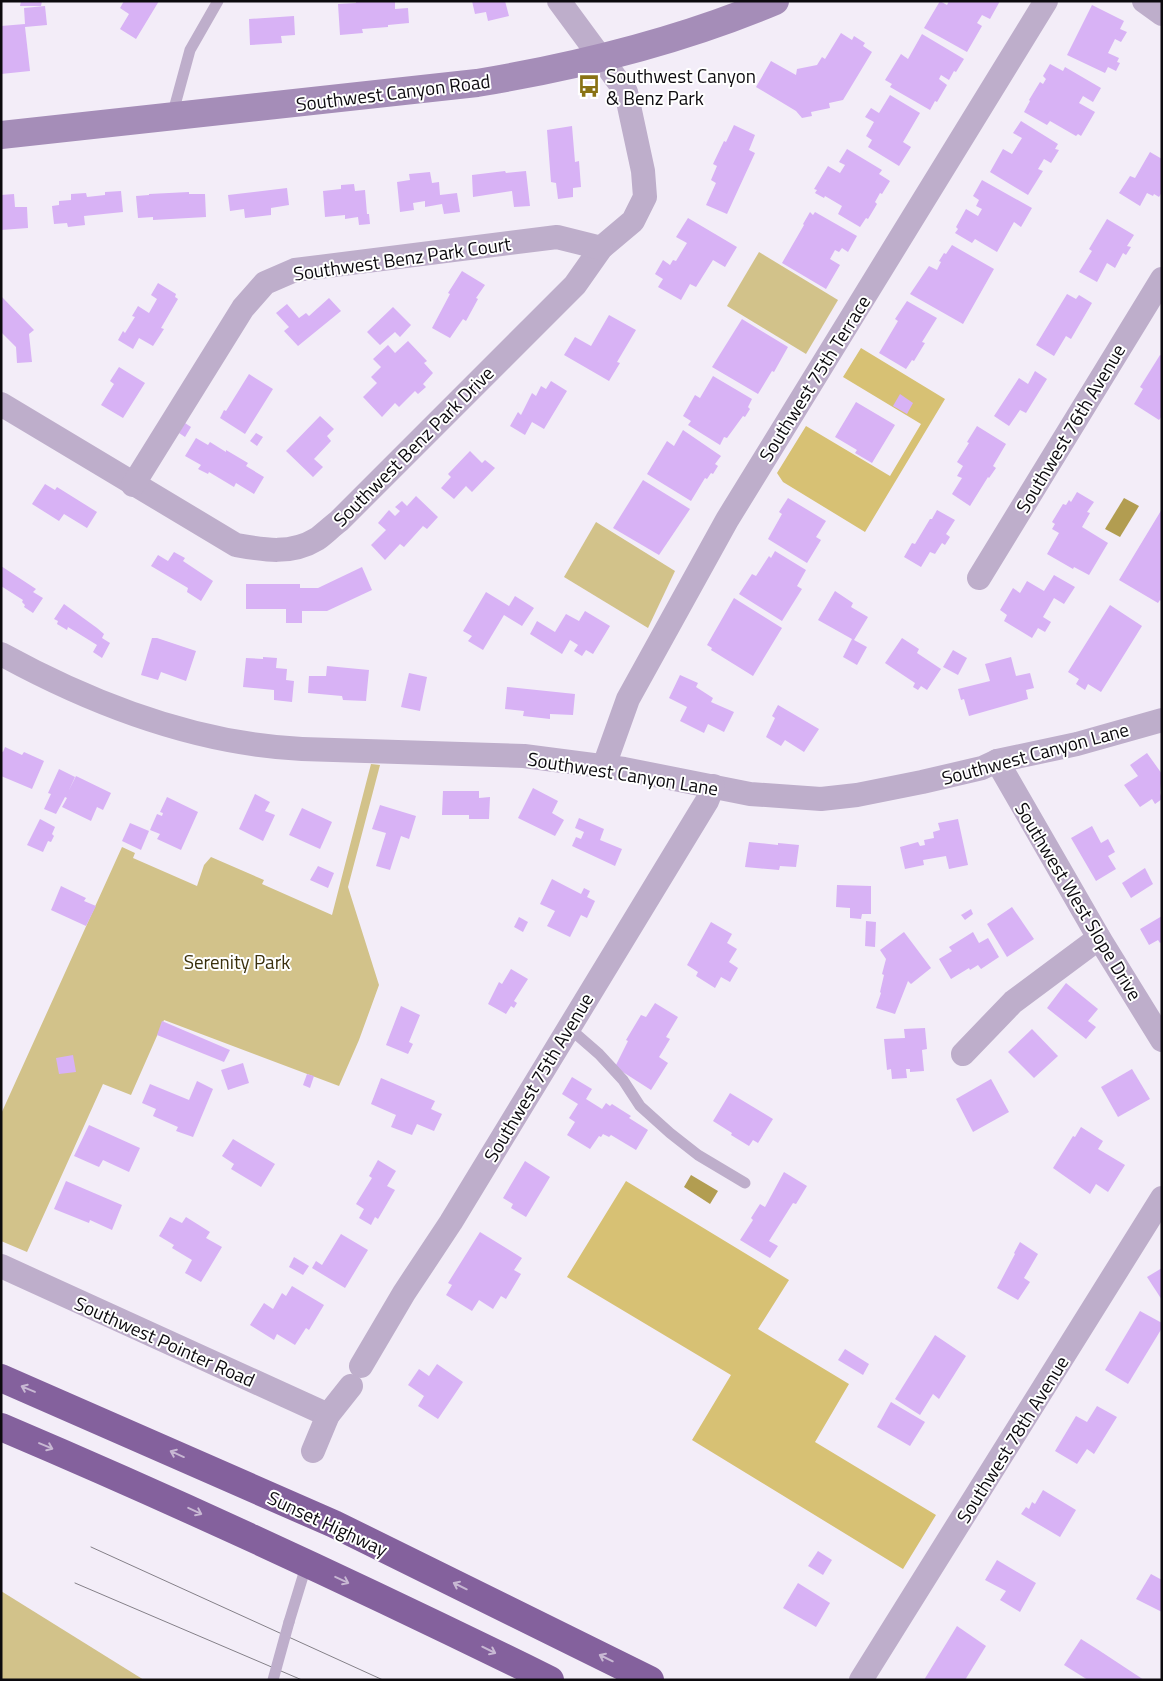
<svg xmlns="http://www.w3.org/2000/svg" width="1163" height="1681" viewBox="0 0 1163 1681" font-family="'Titillium Web',sans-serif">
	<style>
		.green { fill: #d2c28a }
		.forest { fill: #d7c174 }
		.water { fill: #b29d51 }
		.building { fill: #d8b2f5 }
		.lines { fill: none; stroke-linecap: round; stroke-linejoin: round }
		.service { stroke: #beaecb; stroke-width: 11 }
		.minor { stroke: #beaecb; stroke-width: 24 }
		.secondary { stroke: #a58db8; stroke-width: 28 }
		.motorway { stroke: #84619d; stroke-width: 28 }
		.tram { stroke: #848088; stroke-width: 1 }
		.service-bridge { stroke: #beaecb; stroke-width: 11 }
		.oneway { stroke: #c8b8d3 }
		.labels { text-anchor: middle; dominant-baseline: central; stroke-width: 4; stroke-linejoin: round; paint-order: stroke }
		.poi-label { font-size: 19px; fill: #0c0a0e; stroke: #fff; text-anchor: start }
		.street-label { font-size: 19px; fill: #0c0a0e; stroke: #fff }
		.park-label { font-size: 19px; fill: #392f0d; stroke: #fff }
	</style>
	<rect width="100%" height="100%" fill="#f3edf8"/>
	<g class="green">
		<polygon points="759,252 838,300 806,354 727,306"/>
		<polygon points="596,522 675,571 648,628 564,577"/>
		<polygon points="371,764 380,765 348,887 379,985 359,1040 339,1086 164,1020 131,1095 103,1084 27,1252 1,1241 1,1114 122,847 135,853 133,858 197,886 204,865 211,857 264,880 262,884 332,915"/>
		<polygon points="1,1591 144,1680 1,1680"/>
	</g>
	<g class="forest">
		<polygon points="861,348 945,399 865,532 783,482 777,473 806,426 890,476 921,424 843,377"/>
		<polygon points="626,1181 789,1280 758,1329 849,1384 815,1442 936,1515 903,1569 692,1440 731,1375 567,1277"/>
	</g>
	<g class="water">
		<polygon points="1124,498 1139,506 1120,537 1105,529"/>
		<polygon points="691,1175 718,1191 710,1204 684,1187"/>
	</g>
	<g class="building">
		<polygon points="21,1 42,1 41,6 20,6"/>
		<polygon points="124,1 159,1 136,39 120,29 129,14 120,8"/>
		<polygon points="356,1 395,1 395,9 408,8 409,23 388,25 388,27 362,29 363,33 340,35 338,4 356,3"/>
		<polygon points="472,1 505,1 509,16 488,21 486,12 475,14"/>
		<polygon points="940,1 947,5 949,1 1000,1 990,19 982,15 977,23 982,26 967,52 924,28"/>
		<polygon points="1092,5 1124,21 1120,29 1127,32 1121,42 1115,39 1108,53 1119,58 1117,62 1120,63 1116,71 1108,67 1105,73 1067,55"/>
		<polygon points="45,6 47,25 25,27 30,71 1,74 1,26 25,24 24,8"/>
		<polygon points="294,16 295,35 281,36 282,43 250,45 249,19"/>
		<polygon points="841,33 852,40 854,36 865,43 863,46 872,52 843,100 829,103 830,108 811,112 812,116 802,118 796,111 756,87 771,61 796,75 797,69 817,65 822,57 825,59"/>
		<polygon points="922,34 964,59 956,72 954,71 949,80 941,75 939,79 947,85 937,102 935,101 930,110 890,87 892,84 885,80 901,54 908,59"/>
		<polygon points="1050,64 1063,71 1065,67 1101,88 1093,102 1083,96 1079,103 1095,112 1081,136 1078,134 1076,136 1050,121 1047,125 1024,112 1030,101 1029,100 1040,82 1043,84 1046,79 1043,76"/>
		<polygon points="890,95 920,113 903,142 911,147 899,166 868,147 872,140 866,136 874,122 865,117 871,108 879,113"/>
		<polygon points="1021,121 1058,144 1055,149 1059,150 1051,163 1044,159 1038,169 1043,171 1028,195 990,172 1003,149 1012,154 1022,138 1013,133"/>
		<polygon points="734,125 755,135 749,150 755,153 727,214 706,205 716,183 711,180 717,166 713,164 724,141 726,142"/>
		<polygon points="572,126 575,162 579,161 581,187 573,188 573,197 558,199 556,183 551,182 547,130"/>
		<polygon points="847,149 882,170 879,174 890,181 882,194 880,193 875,202 877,204 868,219 866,218 860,227 838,214 842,206 825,196 824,198 815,193 817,190 814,189 828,166 840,173 845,165 839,162"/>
		<polygon points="1150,152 1162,159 1162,192 1159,197 1154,194 1153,196 1147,193 1140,206 1119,193 1130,176 1135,178"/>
		<polygon points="505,171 506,173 526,171 530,206 514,207 512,191 473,197 472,175"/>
		<polygon points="430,172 432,183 439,182 440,195 457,193 460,212 444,214 442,204 425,207 425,201 413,203 414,210 400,212 397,182 410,180 409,174"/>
		<polygon points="982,180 1032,208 1021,227 1014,222 997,252 975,239 972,243 955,233 958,229 956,227 966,209 978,216 982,209 976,206 979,200 973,196"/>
		<polygon points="354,184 355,191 365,190 367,214 369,214 370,224 359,225 358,217 345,219 345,215 325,217 323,191 341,189 341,185"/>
		<polygon points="287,188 289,205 271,208 271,215 245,218 244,209 230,211 228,195"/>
		<polygon points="121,191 123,212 84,216 85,225 68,227 67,223 54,224 52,206 59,205 59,201 71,200 71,194 86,193 87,197 105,195 105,192"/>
		<polygon points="189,192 189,194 205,194 206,217 153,220 153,217 138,218 136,196 149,195 149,194"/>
		<polygon points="14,194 15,207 27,207 28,228 1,230 1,195"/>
		<polygon points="810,212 813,215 815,212 857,236 848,252 842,248 839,252 835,250 830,259 840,265 826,289 782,263 804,225 803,224"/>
		<polygon points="688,218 737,247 725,267 713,260 696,287 690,284 681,300 658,287 663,279 655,274 663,260 670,265 673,260 676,261 687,243 676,237"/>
		<polygon points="1107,219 1134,235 1127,246 1131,247 1126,255 1123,253 1115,268 1107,263 1097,282 1079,272 1092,251 1089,249"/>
		<polygon points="952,245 994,269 963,324 910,294 929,266 937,270 941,262 939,261 944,253 946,254"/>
		<polygon points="462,271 485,285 476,298 478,299 466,321 463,319 450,338 432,328 450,294 448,293"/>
		<polygon points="158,283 176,294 175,297 178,299 161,328 164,329 153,346 139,338 133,349 118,340 123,331 125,333 135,317 132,316 138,306 149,313 157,299 151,295"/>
		<polygon points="1067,294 1076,299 1079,295 1092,303 1071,339 1066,336 1054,356 1036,345"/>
		<polygon points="1,296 34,330 29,334 32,362 17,363 16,347 1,332"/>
		<polygon points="329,298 341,311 298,346 284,331 289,327 276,313 287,304 299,318 306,313 309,316"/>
		<polygon points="907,301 937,318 922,342 925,343 914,361 912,360 906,369 879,353 898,321 895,319"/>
		<polygon points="393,307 411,325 400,337 395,332 380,345 367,332"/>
		<polygon points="609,315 636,330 617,362 620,363 609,381 564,355 575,337 591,346"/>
		<polygon points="742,319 788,347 774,372 772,371 758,394 712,367"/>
		<polygon points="408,341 427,361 424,363 433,373 423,384 426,387 418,394 415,391 399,407 395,403 382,417 363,397 377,383 371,377 381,367 373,359 388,345 395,353"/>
		<polygon points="1160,355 1162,356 1162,416 1159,420 1134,404 1143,389 1140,387"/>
		<polygon points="119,367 145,383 123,418 101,405 114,384 110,381"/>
		<polygon points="1035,371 1047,379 1026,413 1020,410 1009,426 994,416 1019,378 1028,384"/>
		<polygon points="249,374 273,389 245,434 220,418 224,410 226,411"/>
		<polygon points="713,376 752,399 748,407 750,409 745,417 743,416 727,438 724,437 720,445 688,425 691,421 683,416 695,395 700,398"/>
		<polygon points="551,381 567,391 544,429 532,422 525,435 510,426 518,412 521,415 532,393 536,396 541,386 546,389"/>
		<polygon points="900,394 913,403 907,414 893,406"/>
		<polygon points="856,402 895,425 872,463 855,453 857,450 835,437"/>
		<polygon points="320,416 334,429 327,436 331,441 314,459 323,467 313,477 286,451"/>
		<polygon points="185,423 191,427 185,437 179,433"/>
		<polygon points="977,426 1006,444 993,466 996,468 989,478 988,477 970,506 952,494 962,478 957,476 963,466 957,462 969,443 967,442"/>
		<polygon points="683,430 721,456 715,464 718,466 713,474 711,473 707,479 705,478 691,501 647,474 667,441 674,446"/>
		<polygon points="256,433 263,437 257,446 250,441"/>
		<polygon points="196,438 208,445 210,442 226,452 226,450 248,463 246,466 264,477 254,494 236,483 234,487 209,472 208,474 198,469 201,465 185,456"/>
		<polygon points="470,451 482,463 485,460 495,468 472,492 466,486 454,499 441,488 451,477 448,474"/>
		<polygon points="643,480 690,509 659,555 613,528"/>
		<polygon points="45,484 55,490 57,487 97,512 87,528 64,514 59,521 32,504"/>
		<polygon points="1077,492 1094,502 1087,512 1090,513 1082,527 1108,543 1089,575 1074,567 1073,569 1047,554 1059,533 1052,529 1055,524 1052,522 1063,504 1066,505 1069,500 1071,502"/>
		<polygon points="416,496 438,517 427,529 423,526 404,547 400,544 385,560 371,545 386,530 378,523 389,510 395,516 400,511 395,507 402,501 407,506"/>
		<polygon points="788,498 826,521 816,537 821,540 807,563 768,539 782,514 779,512"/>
		<polygon points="1162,509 1162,602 1160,600 1158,603 1119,580"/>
		<polygon points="937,510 955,520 946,534 950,537 945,545 942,543 935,554 930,552 921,567 904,557 912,543 915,544 930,519 932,519"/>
		<polygon points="775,551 806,570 797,586 802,589 782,621 739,594 752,574 756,576 769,556 771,558"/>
		<polygon points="174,552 185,558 183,561 213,581 201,601 187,592 188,588 151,566 158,555 168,561"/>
		<polygon points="1,566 36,589 33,592 43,598 33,613 24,607 25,605 22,602 23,600 1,586"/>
		<polygon points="362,567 372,590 327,611 302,611 302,623 286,623 286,609 246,609 246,584 300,584 300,588 318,588"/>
		<polygon points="1054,575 1075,587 1064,604 1054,598 1043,617 1051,622 1045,632 1038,628 1032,638 1004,621 1007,615 1000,610 1013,588 1020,593 1027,581 1044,591"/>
		<polygon points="835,591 853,603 851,607 868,617 854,640 867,647 857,665 843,657 852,639 818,620"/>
		<polygon points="486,592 509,606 515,596 534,608 522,626 504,615 483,650 468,641 472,636 463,631"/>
		<polygon points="734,598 782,628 753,676 711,650 712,648 707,645"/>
		<polygon points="64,604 97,628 104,634 102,638 110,643 102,658 93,652 97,645 68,627 67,630 57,624 58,621 54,619"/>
		<polygon points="1110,605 1142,626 1101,692 1088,684 1085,690 1076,684 1079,679 1068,672"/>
		<polygon points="585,611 610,626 593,654 586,650 582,656 574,651 578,645 570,640 562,654 530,634 537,621 555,632 566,614 579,621"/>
		<polygon points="152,638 157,638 196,651 186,681 161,672 158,680 141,675"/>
		<polygon points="902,638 919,649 917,653 941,669 927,690 921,686 918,690 913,687 915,683 885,663"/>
		<polygon points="953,650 967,658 958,675 943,667"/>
		<polygon points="263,657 277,658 276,668 287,669 286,680 294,681 292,702 274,700 274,690 243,687 246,658 263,659"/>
		<polygon points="1011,657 1016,676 1030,673 1034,688 1026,690 1028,699 969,716 964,699 961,700 958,689 990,681 985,664"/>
		<polygon points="327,666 369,670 366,701 343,700 342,696 308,693 309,676 326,676"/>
		<polygon points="409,673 427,677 420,711 401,707"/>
		<polygon points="680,675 698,683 696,687 713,698 711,702 734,712 724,732 708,724 704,733 680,721 687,707 669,698"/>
		<polygon points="507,687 575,694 573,715 550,714 550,719 523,716 524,711 505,709"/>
		<polygon points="778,705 819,729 804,752 785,740 781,746 766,737 775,718 772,716"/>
		<polygon points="5,747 22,755 24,752 44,761 32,789 1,776 1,751 3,752"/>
		<polygon points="1147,753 1162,774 1160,793 1162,799 1155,804 1152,799 1140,807 1124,785 1138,776 1130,765"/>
		<polygon points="59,769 75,777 69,790 76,776 111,793 103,810 97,807 91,821 62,807 67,798 65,797 56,814 44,809 51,794 48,793"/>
		<polygon points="533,788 558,801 552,813 564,820 555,836 518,818"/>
		<polygon points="443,791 479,791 479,798 490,797 489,819 469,819 469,815 442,815"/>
		<polygon points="255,794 270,802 265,811 275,815 263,841 239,829"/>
		<polygon points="167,797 198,812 181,850 157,839 160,834 150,830 157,814 162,816 163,813 160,812"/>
		<polygon points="380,805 416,816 409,839 401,836 390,870 376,866 386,833 372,829"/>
		<polygon points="302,808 332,822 320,849 289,835"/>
		<polygon points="579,818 604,829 600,840 622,849 615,866 572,846 576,837 581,839 584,832 575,828"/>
		<polygon points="40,819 55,827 52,834 54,836 51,842 48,841 43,852 27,845"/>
		<polygon points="958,819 968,865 949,869 946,856 923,860 924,865 905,869 900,847 918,842 920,846 925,845 924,840 934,838 933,832 940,830 938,823"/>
		<polygon points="130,823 149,831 141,850 122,841"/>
		<polygon points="1092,826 1101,843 1108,839 1115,852 1108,856 1116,869 1096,881 1071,838"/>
		<polygon points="749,842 778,845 778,843 799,845 796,867 780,866 779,870 745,867"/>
		<polygon points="318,866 334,873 328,888 310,880"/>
		<polygon points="1145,868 1153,884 1131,898 1122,883"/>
		<polygon points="552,879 581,894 584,888 590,891 587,897 595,901 587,918 581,915 570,937 547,926 555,911 540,904"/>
		<polygon points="837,885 871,886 871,914 862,914 861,919 850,918 850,908 836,907"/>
		<polygon points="61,886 86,898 84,901 96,906 86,926 51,910"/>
		<polygon points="1012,907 1034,939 1007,957 987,924"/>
		<polygon points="971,909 973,914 965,920 961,915"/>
		<polygon points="1162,916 1162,942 1160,943 1158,940 1149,945 1140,929"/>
		<polygon points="519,917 528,922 523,932 514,927"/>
		<polygon points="866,921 876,922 875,947 865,946"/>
		<polygon points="711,922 732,934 727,943 737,949 729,962 738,968 730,982 721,977 715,988 696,976 698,972 687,965"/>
		<polygon points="904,932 931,968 911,984 908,981 895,1014 876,1008 881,993 880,992 884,975 882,974 886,959 880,950"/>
		<polygon points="973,932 979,943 988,938 999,957 981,969 978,965 970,970 969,968 951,979 939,959 952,951 949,947"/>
		<polygon points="511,969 528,979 514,1001 517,1003 514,1008 511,1006 506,1014 488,1004 499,982 502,984"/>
		<polygon points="1066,983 1098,1009 1088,1021 1096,1027 1086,1039 1047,1008"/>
		<polygon points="655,1003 678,1017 666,1037 670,1039 659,1057 668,1063 651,1090 615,1067 628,1041 626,1040 641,1015 646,1017"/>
		<polygon points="401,1006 420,1015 409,1042 413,1044 408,1054 386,1045"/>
		<polygon points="162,1021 230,1050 224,1062 157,1035"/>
		<polygon points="925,1028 927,1049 922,1050 924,1071 910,1072 910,1069 906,1069 907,1078 892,1079 891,1069 887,1070 884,1039 905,1038 904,1029"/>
		<polygon points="1032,1029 1058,1056 1034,1078 1008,1052"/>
		<polygon points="73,1055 76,1072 59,1074 56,1058"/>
		<polygon points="243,1063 249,1083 228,1090 221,1070"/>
		<polygon points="1132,1069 1150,1099 1118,1117 1101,1087"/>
		<polygon points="307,1074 314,1076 310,1088 303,1085"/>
		<polygon points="572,1077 592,1089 586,1099 602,1109 606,1103 610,1106 612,1104 631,1116 629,1118 648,1130 636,1150 611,1135 609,1137 603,1134 601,1137 599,1136 590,1149 567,1135 575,1122 569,1118 578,1104 562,1094"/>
		<polygon points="381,1078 435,1101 431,1109 442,1114 434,1131 417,1124 412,1135 391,1127 396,1115 371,1104"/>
		<polygon points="991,1079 1009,1112 973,1132 956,1099"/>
		<polygon points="197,1081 213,1089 193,1137 176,1131 178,1127 153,1116 156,1109 142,1103 150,1084 189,1100"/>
		<polygon points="730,1093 773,1119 758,1143 753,1140 749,1146 731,1135 732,1133 713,1121"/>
		<polygon points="89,1125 140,1148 129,1172 103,1160 99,1167 74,1156"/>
		<polygon points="1081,1127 1103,1141 1098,1149 1125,1165 1108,1192 1096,1184 1090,1194 1053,1168 1073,1136 1075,1137"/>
		<polygon points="233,1139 275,1164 261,1187 231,1169 234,1164 222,1156"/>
		<polygon points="378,1160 396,1171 387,1186 395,1190 378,1219 375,1217 371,1225 359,1218 364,1209 356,1204 372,1178 369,1176"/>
		<polygon points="525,1161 550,1177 526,1217 511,1208 513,1204 503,1198"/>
		<polygon points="784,1172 807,1186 796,1204 793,1203 769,1241 778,1246 770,1258 740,1240 753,1220 751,1218 760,1204 765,1207"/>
		<polygon points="66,1181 122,1205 112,1230 90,1220 89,1223 54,1209"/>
		<polygon points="170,1217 182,1223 186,1217 210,1232 206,1238 222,1247 201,1282 185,1273 192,1260 172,1248 174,1245 159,1236"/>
		<polygon points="480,1232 522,1258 514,1270 521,1274 506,1299 501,1296 493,1309 479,1300 472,1311 446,1295 452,1285 448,1283"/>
		<polygon points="341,1234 368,1250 345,1288 312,1268 316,1261 322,1265"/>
		<polygon points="1020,1242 1038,1254 1024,1278 1030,1282 1018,1300 997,1288 1015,1254 1014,1253"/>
		<polygon points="294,1257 309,1266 303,1275 289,1267"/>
		<polygon points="1162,1268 1162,1300 1147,1277"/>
		<polygon points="292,1286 324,1305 309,1330 306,1328 295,1345 277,1334 274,1340 250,1325 264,1303 273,1309 282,1293 286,1296"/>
		<polygon points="1140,1311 1162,1323 1162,1328 1128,1384 1105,1370"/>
		<polygon points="935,1335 966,1356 939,1399 933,1394 920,1415 895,1399"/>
		<polygon points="845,1349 869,1364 863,1375 838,1360"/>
		<polygon points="437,1364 463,1382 438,1419 418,1406 424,1396 408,1385 419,1369 429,1376"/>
		<polygon points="891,1402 925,1422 910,1446 877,1427"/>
		<polygon points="1097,1406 1117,1417 1094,1454 1087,1449 1077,1464 1055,1451 1076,1416 1087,1422"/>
		<polygon points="1043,1490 1076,1510 1060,1537 1021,1514 1026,1507 1029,1509 1032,1502 1035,1504"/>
		<polygon points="818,1551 832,1560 823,1575 808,1566"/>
		<polygon points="997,1560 1036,1583 1020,1612 1000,1600 1006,1591 985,1580"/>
		<polygon points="1151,1574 1162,1580 1162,1612 1136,1599"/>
		<polygon points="798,1583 830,1603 816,1627 783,1608"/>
		<polygon points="957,1626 986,1646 965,1680 924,1680"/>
		<polygon points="1081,1639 1100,1651 1144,1680 1088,1680 1064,1665"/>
	</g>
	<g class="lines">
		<g class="service">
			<polyline points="172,116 190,50 218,1"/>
			<polyline points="568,1027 599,1054 623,1080 640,1106 670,1133 698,1155 745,1183"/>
			<polyline points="289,1622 307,1563"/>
		</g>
		<g class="minor">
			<polyline points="1144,1 1162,14"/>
			<path d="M1,404L236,545C264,550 291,555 317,539C324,534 331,527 339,521L575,285L601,248L633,221L645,197L643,171L626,92L559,1"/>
			<polyline points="133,485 243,308 265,283 295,270 557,237 601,248"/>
			<polyline points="979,578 1162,279"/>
			<path d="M1,654C94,705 196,744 302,749L524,756L624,769L750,794L821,799L857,795L922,782L982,768L997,761L1077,744L1162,720"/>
			<polyline points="997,761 1099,938 1162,1040"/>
			<polyline points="604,766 628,699 727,520 1046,1"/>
			<polyline points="963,1054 1013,1002 1099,938"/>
			<polyline points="1,1266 328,1415"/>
			<polyline points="361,1366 404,1293 451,1222 707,801 713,786"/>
			<polyline points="313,1451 328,1415 351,1386"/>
			<polyline points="861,1680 1162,1198"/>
		</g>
		<path class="secondary" d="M1,135L477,83C579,66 680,41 775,1"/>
		<g class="motorway">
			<polyline points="1,1378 334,1524 650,1680"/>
			<path d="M1,1427C187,1506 369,1591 550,1680"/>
		</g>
		<g class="tram">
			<polyline points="91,1547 383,1680"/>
			<polyline points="75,1583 302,1680"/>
		</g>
		<polyline class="service-bridge" points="273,1680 289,1622"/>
	</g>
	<defs><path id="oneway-shaft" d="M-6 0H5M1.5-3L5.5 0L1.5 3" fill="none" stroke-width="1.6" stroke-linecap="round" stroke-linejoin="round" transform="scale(1.25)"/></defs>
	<g class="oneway">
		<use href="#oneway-shaft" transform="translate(28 1389) rotate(-157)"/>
		<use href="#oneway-shaft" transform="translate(46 1446) rotate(23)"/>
		<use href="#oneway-shaft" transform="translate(177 1454) rotate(-156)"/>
		<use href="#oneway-shaft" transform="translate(195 1511) rotate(25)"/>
		<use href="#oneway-shaft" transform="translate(342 1580) rotate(25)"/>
		<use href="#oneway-shaft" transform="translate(460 1586) rotate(-154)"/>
		<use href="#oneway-shaft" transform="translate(489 1650) rotate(26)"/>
		<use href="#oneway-shaft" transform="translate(606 1658) rotate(-154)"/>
	</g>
	<defs>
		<symbol id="bus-bare" viewBox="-9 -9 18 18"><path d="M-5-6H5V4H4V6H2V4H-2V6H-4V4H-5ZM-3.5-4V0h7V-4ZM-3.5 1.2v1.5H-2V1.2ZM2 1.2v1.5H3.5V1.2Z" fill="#897214" stroke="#fff" stroke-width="2.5" paint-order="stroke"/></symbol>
	</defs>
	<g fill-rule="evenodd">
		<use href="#bus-bare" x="573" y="70" width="32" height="32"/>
	</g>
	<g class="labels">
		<g class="poi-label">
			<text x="606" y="75">Southwest Canyon<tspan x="606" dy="22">&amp; Benz Park</tspan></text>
		</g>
		<g class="street-label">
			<text transform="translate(393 92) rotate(-7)">Southwest Canyon Road</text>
			<text transform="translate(402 258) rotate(-8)">Southwest Benz Park Court</text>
			<text transform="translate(814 378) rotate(-58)">Southwest 75th Terrace</text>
			<text transform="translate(1070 428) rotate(-59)">Southwest 76th Avenue</text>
			<text transform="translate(413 446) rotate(-45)">Southwest Benz Park Drive</text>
			<text transform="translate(1035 753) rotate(-15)">Southwest Canyon Lane</text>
			<text transform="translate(623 773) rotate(9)">Southwest Canyon Lane</text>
			<text transform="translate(1079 901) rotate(59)">Southwest West Slope Drive</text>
			<text transform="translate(538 1077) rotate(-59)">Southwest 75th Avenue</text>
			<text transform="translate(165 1341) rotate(24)">Southwest Pointer Road</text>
			<text transform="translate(1012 1439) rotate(-58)">Southwest 78th Avenue</text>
			<text transform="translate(328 1523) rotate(25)">Sunset Highway</text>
		</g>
		<g class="park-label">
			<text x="237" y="961">Serenity Park</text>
		</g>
	</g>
	<rect width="1163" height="1681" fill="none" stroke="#0c0a0e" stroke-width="5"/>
</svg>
